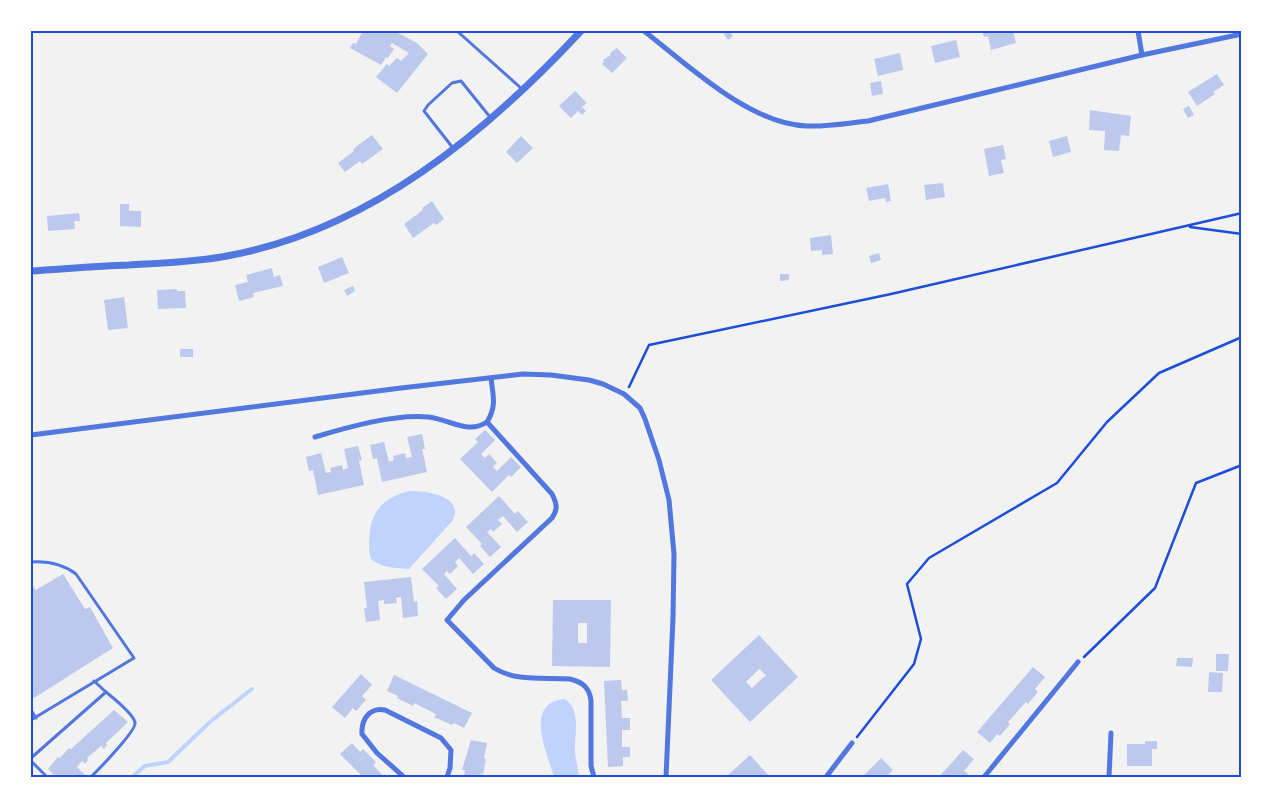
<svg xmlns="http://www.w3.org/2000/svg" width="1273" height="808" viewBox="0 0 1273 808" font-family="Rubik,sans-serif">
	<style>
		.water { fill: #bfd3fe }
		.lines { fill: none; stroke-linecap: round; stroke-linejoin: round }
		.stream { stroke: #bfd3fe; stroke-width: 4 }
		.building { fill: #bdc9ec; fill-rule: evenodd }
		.path { stroke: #1d4ed8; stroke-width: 2.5 }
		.service { stroke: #5277de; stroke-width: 3 }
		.minor { stroke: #5277de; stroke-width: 5 }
		.tertiary { stroke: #5277de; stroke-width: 7 }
		.neatline { fill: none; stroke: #1d4ed8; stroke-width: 2 }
	</style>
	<rect width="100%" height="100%" fill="#f2f2f2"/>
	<g class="water">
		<path d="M410,491C427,491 464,496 453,520L409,569C396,568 381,568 371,559C368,549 369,541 370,531C373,507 388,496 410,491Z"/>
		<path d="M565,699C582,711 574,735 575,753C576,761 578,769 579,777H554C547,753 523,702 565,699Z"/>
	</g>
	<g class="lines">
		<polyline class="stream" points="132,777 145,766 168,762 211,721 252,689"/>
	</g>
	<g class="building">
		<polygon points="363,31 394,31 417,43 428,54 397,93 376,77 387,64 389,66 397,58 401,61 409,53 392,43 390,46 394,49 388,58 386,57 381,65 350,48 353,43 356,44"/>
		<polygon points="722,31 730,31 733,36 728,40"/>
		<polygon points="982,31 1013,31 1016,43 991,50 988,36 984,37"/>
		<polygon points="956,40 960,57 935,63 931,46"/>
		<polygon points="617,48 627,58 612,73 602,64 604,62 603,60 611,55 610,53"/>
		<polygon points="900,53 903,70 878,76 874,59"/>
		<polygon points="1217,74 1224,85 1213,92 1215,94 1197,106 1188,92"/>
		<polygon points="881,81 883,94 872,96 870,83"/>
		<polygon points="575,91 587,103 582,107 586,111 582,115 578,111 571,118 559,106"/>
		<polygon points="1189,106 1194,115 1188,118 1183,109"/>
		<polygon points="1090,110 1131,116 1129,136 1121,135 1119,151 1104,150 1105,131 1089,130"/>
		<polygon points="372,135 383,149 362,164 360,161 345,172 338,163 354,151 353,149"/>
		<polygon points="521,136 533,148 517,163 506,152"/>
		<polygon points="1067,136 1071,152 1053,157 1049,141"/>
		<polygon points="1003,145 1006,159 1001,160 1004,173 989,176 984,149"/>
		<polygon points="943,183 945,197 926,200 924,185"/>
		<polygon points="888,184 891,201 886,202 885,198 869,201 866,188"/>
		<polygon points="432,201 444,219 436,225 434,223 413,238 404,224 423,210 422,208"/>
		<polygon points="120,204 129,204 129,211 141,211 141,227 120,226"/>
		<polygon points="79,213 80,221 74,221 75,229 48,231 47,216"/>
		<polygon points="831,235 833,254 822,255 822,250 811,251 810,238"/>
		<polygon points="879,253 881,260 871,263 869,256"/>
		<polygon points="342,257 349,273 324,283 318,267"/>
		<polygon points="272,268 274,277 280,275 283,286 253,293 254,297 239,301 235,285 248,282 246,275"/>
		<polygon points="780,274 789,274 789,280 780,281"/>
		<polygon points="353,286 355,291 347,296 344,290"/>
		<polygon points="177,289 177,291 185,291 186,308 158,309 157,290"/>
		<polygon points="124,297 128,328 108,330 104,300"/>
		<rect x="180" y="349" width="13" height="8"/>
		<polygon points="485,430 495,440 481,454 485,458 489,454 497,463 493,467 497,471 511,457 521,467 511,477 509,475 492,492 460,459 478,442 475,439"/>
		<polygon points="422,434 425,449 422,449 427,472 382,482 377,458 373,459 370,445 384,442 389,462 394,460 393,456 405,453 406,458 412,457 407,437"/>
		<polygon points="358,446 362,460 359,461 364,485 318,495 313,470 309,471 306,457 321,453 326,473 331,472 330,468 342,465 343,470 348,468 344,449"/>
		<polygon points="499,496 515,514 518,511 528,522 517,532 503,516 498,520 502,524 493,532 491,529 487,532 501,547 490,557 480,546 482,544 466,527"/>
		<polygon points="455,538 471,556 474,553 484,564 473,574 459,558 455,562 458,566 450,574 447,571 444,574 457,589 446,599 436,588 439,586 422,569"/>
		<polygon points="63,574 85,609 90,607 113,648 34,698 31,694 31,584 36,590"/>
		<polygon points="411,577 414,602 417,601 418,616 403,618 401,597 396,598 397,603 384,604 384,600 378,601 380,620 366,622 364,608 367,608 364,582"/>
		<path d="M553,600H611L610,667L552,666ZM578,623H587V643H578Z"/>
		<path d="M759,635L798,677L750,722L711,680ZM759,669L766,675L752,688L746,682Z"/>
		<polygon points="1216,654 1229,654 1228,671 1216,671"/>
		<polygon points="1177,658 1193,658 1192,667 1176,666"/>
		<polygon points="1033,667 1045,677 1035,689 1038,692 1028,704 1026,702 1008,722 1010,724 1000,736 997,734 990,743 977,732"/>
		<polygon points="1209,672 1223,673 1222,692 1208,692"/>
		<polygon points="361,674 372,685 362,696 366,700 356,711 353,708 345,718 332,707"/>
		<polygon points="394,675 472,713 464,728 454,723 452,725 434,717 436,714 414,703 413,706 397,698 398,696 387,691"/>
		<polygon points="621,680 622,690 627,690 628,701 621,701 622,718 630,718 630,730 622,730 622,747 630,747 630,757 623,757 623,766 608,767 604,681"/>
		<polygon points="114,710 128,722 106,743 107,745 104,749 101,746 87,758 88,760 85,764 82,761 77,767 87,777 56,777 48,769 58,757 60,758 69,748 71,749"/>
		<polygon points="471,740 487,743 484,758 486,759 483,774 481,773 480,777 464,777 465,770 462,770"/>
		<polygon points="1145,741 1157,741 1157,749 1152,749 1152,766 1127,766 1127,744 1145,744"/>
		<polygon points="352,743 360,752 363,749 376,762 373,765 384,777 363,777 340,754"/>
		<polygon points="963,750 974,759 964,771 968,774 966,777 939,777"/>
		<polygon points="750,755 770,777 726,777"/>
		<polygon points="881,758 893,770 886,777 862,777"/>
	</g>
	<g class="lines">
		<g class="path">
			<polyline points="1190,227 1242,234"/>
			<polyline points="629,387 649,345 891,294 1242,213"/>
			<polyline points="1084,657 1155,588 1196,483 1242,465"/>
			<polyline points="857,737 914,664 921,639 907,584 929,558 1057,483 1107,422 1159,373 1242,337"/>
		</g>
		<g class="service">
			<polyline points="457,31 522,89"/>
			<polyline points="453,148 424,111 428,105 452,83 461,81 490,117"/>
			<path d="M31,562C47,561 63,564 76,574L134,658L31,720"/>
			<polyline points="31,710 36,718"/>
			<polyline points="31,758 106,692 94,681"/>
			<polyline points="31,761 47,777"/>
			<path d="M91,777C99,769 136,731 135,723C135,715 112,697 106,692"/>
		</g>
		<g class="minor">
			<path d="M644,31C688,65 749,124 807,126C827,127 848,123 868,121L1142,55L1242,34"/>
			<polyline points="1138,31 1142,55"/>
			<path d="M487,422C497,406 493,396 491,378"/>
			<polyline points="31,435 401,388 523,374 551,375 589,380 603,384 624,394 640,408 645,419 659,460 669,500 674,554 673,618 666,777"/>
			<path d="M315,437C348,427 394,414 428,417C449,419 468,435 487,422L552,494C557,504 558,509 552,518L464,600L447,620L494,668C516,682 545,677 570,679C582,682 589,687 591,700V766L594,777"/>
			<path d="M404,777L377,753L362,734C361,719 370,707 385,710L441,738L451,750L450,768L447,777"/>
			<polyline points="826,777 852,743"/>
			<polyline points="984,777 1078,662"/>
			<polyline points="1109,777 1111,733"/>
		</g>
		<path class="tertiary" d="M31,271C64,269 97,266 129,265C162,263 195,262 227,256C369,230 485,134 581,31"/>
	</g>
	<rect width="1273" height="808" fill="none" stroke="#ffffff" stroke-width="65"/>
	<rect x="32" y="32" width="1208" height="744" class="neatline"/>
</svg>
